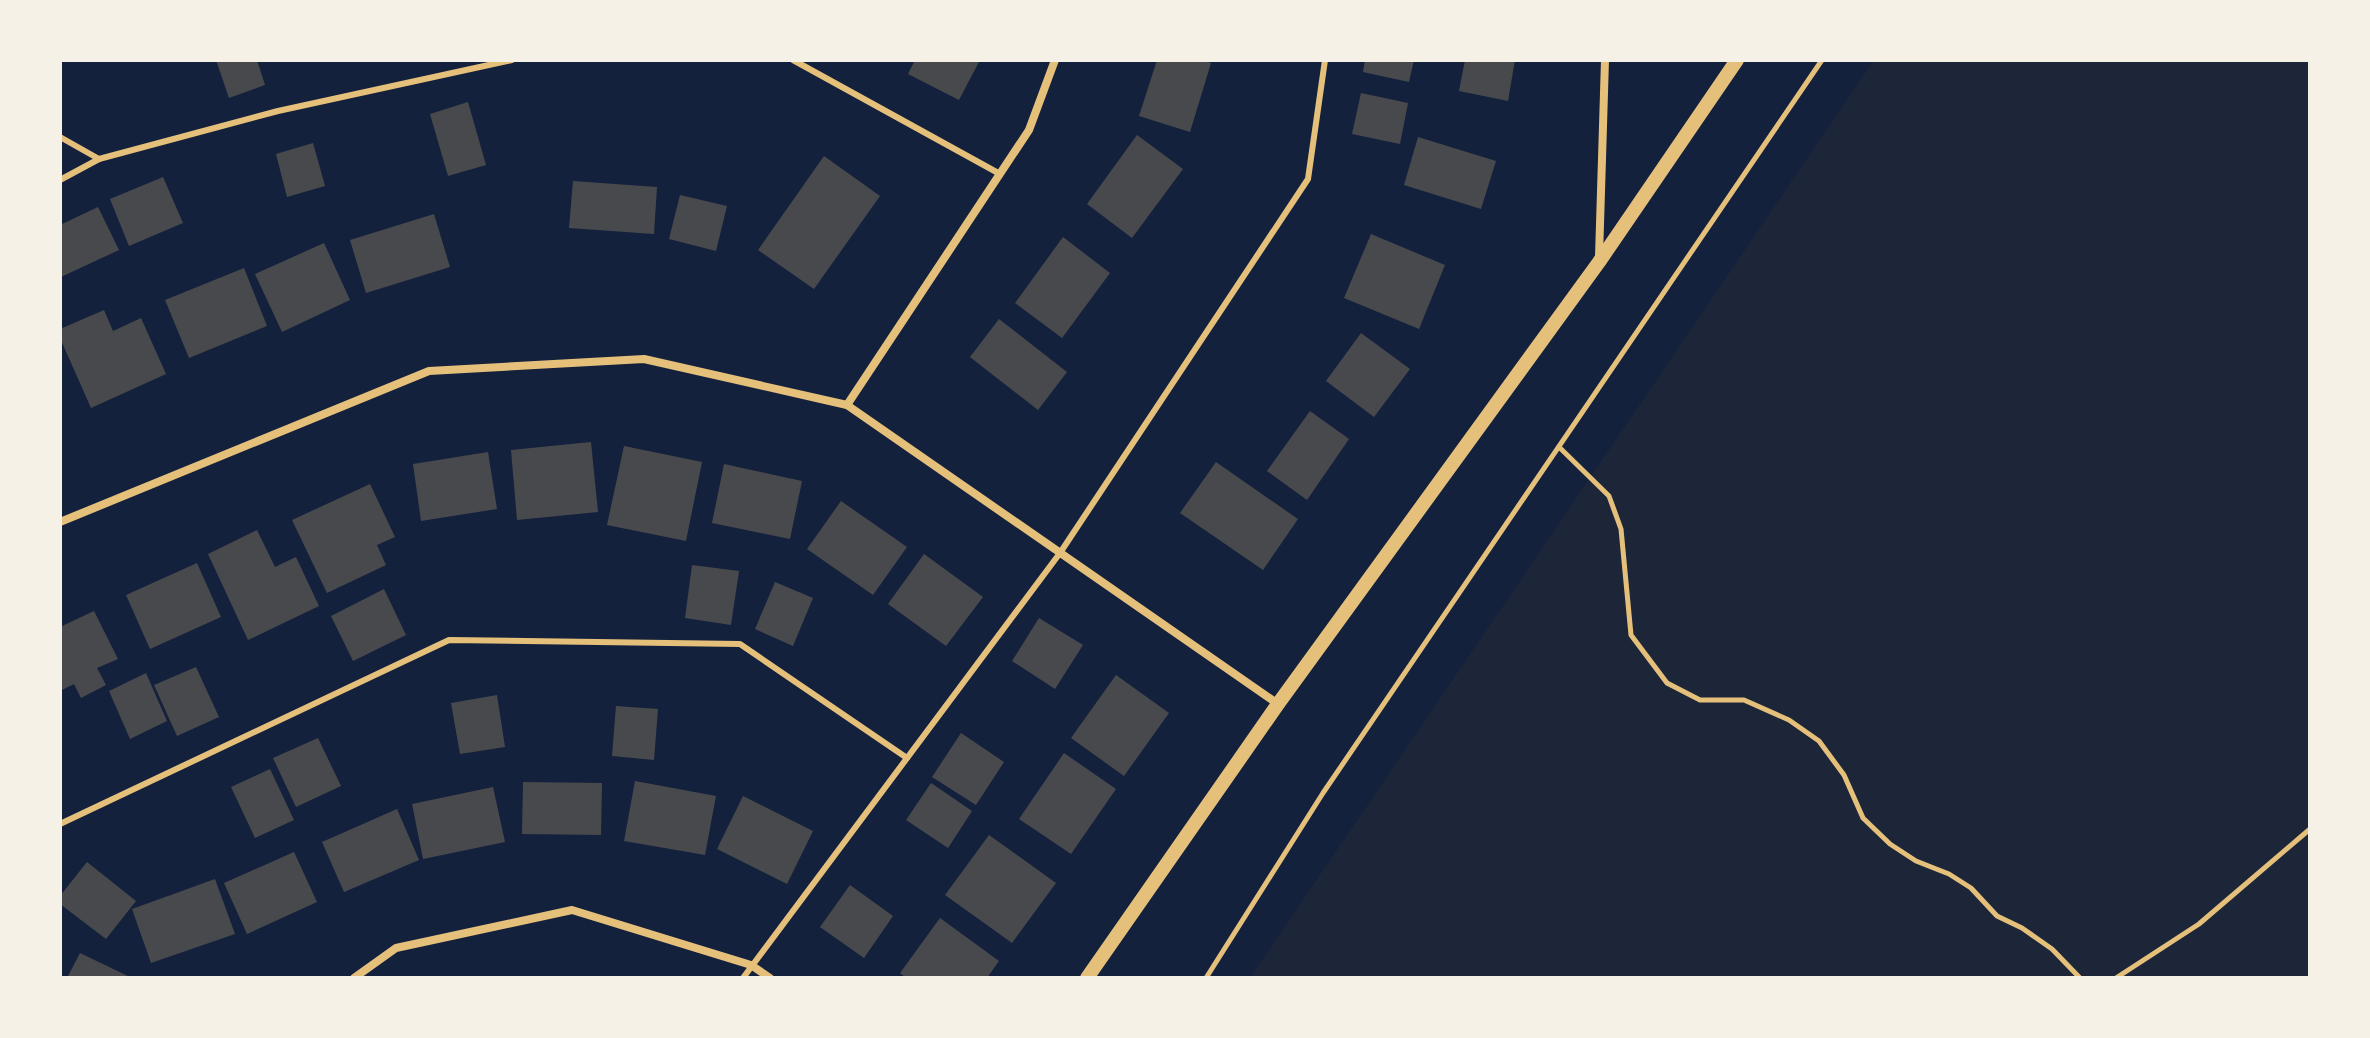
<svg xmlns="http://www.w3.org/2000/svg" width="2370" height="1038" viewBox="0 0 2370 1038" font-family="'Archivo Narrow',sans-serif">
	<style>
		.green { fill: #1d2539 }
		.building { fill: #48494c }
		.lines { fill: none; stroke-linecap: round; stroke-linejoin: round }
		.path { stroke: #e5c07b; stroke-width: 5 }
		.service { stroke: #e5c07b; stroke-width: 6 }
		.minor { stroke: #e5c07b; stroke-width: 8 }
		.tertiary { stroke: #e5c07b; stroke-width: 14 }
	</style>
	<rect width="100%" height="100%" fill="#14213d"/>
	<polygon class="green" points="1874,60 2310,60 2310,978 1250,978"/>
	<g class="building">
		<polygon points="216,60 257,60 265,85 229,98"/>
		<polygon points="915,60 980,60 959,100 908,74"/>
		<polygon points="1157,60 1202,60 1211,63 1190,132 1139,116"/>
		<polygon points="1365,60 1414,60 1409,82 1363,72"/>
		<polygon points="1465,60 1515,60 1508,101 1459,91"/>
		<polygon points="1361,93 1408,103 1400,144 1352,134"/>
		<polygon points="468,102 486,165 448,176 430,114"/>
		<polygon points="1137,135 1183,169 1132,238 1087,204"/>
		<polygon points="1418,137 1496,161 1481,209 1404,185"/>
		<polygon points="313,143 325,186 287,197 276,154"/>
		<polygon points="824,156 880,196 814,289 758,250"/>
		<polygon points="163,177 183,223 129,246 110,199"/>
		<polygon points="573,181 657,187 654,234 569,228"/>
		<polygon points="680,195 727,206 716,251 669,239"/>
		<polygon points="98,207 119,250 61,277 60,225"/>
		<polygon points="434,214 450,267 366,293 350,240"/>
		<polygon points="1371,234 1445,265 1419,329 1344,298"/>
		<polygon points="1063,237 1110,273 1062,338 1015,303"/>
		<polygon points="324,243 350,300 282,332 255,274"/>
		<polygon points="244,268 267,326 189,358 165,300"/>
		<polygon points="104,310 113,331 141,318 166,374 91,408 60,338 60,329"/>
		<polygon points="999,319 1067,372 1038,410 970,357"/>
		<polygon points="1361,333 1410,369 1374,417 1326,381"/>
		<polygon points="1310,411 1349,439 1307,500 1267,471"/>
		<polygon points="591,442 598,512 517,520 511,450"/>
		<polygon points="624,446 702,462 686,541 607,525"/>
		<polygon points="488,452 497,509 421,521 413,464"/>
		<polygon points="1216,462 1298,519 1263,570 1180,513"/>
		<polygon points="724,464 802,481 790,539 712,523"/>
		<polygon points="370,484 395,537 377,545 386,565 327,593 292,520"/>
		<polygon points="841,501 907,547 873,595 807,549"/>
		<polygon points="257,530 275,567 296,557 319,606 248,640 208,554"/>
		<polygon points="924,554 983,597 946,646 888,604"/>
		<polygon points="197,563 221,617 150,649 126,595"/>
		<polygon points="692,565 739,571 731,625 685,618"/>
		<polygon points="775,582 813,598 793,646 755,629"/>
		<polygon points="384,589 406,635 353,661 331,616"/>
		<polygon points="94,611 118,659 97,668 106,685 81,698 74,684 60,691 60,627"/>
		<polygon points="1039,618 1083,645 1055,689 1012,661"/>
		<polygon points="196,667 219,717 177,736 154,685"/>
		<polygon points="146,673 167,721 130,739 109,691"/>
		<polygon points="1116,675 1169,713 1124,776 1071,738"/>
		<polygon points="497,695 505,747 460,754 451,703"/>
		<polygon points="616,706 658,709 654,760 612,756"/>
		<polygon points="961,733 1004,762 976,805 932,777"/>
		<polygon points="318,738 341,786 296,807 273,758"/>
		<polygon points="1064,753 1116,789 1071,854 1019,819"/>
		<polygon points="270,769 294,820 255,838 231,787"/>
		<polygon points="635,781 716,796 705,855 624,841"/>
		<polygon points="523,782 602,783 601,835 522,834"/>
		<polygon points="931,783 972,811 948,848 906,820"/>
		<polygon points="493,787 505,842 423,859 412,804"/>
		<polygon points="743,796 813,831 787,884 717,849"/>
		<polygon points="397,809 419,860 344,892 322,842"/>
		<polygon points="989,835 1056,883 1012,943 945,895"/>
		<polygon points="294,852 317,902 247,934 224,883"/>
		<polygon points="87,862 136,901 106,939 60,904 60,896"/>
		<polygon points="215,879 235,934 151,963 132,909"/>
		<polygon points="850,885 893,916 864,958 820,927"/>
		<polygon points="940,918 999,961 987,978 906,978 900,973"/>
		<polygon points="80,953 132,978 67,978"/>
	</g>
	<g class="lines">
		<g class="path">
			<polyline points="1559,447 1609,496 1621,529 1631,635 1667,683 1700,700 1744,700 1789,720 1819,741 1844,775 1863,818 1890,844 1916,861 1949,874 1971,888 1997,916 2022,928 2052,949 2080,978"/>
			<polyline points="1206,978 1323,793 1822,60"/>
			<polyline points="2116,978 2199,924 2310,829"/>
		</g>
		<g class="service">
			<polyline points="793,60 1000,174"/>
			<polyline points="60,137 99,159"/>
			<polyline points="60,180 99,159 278,111 512,60"/>
			<polyline points="60,824 449,640 740,644 907,758"/>
			<polyline points="743,978 1060,553 1308,179 1325,60"/>
		</g>
		<g class="minor">
			<polyline points="1599,257 1605,60"/>
			<polyline points="847,405 1029,130 1055,60"/>
			<polyline points="60,522 429,371 644,359 847,405 1278,704"/>
			<polyline points="354,978 396,948 572,910 751,965 770,978"/>
		</g>
		<polyline class="tertiary" points="1087,978 1278,704 1599,262 1737,60"/>
	</g>
	<rect width="2370" height="1038" fill="none" stroke="#f6f1e7" stroke-width="124"/>
</svg>
